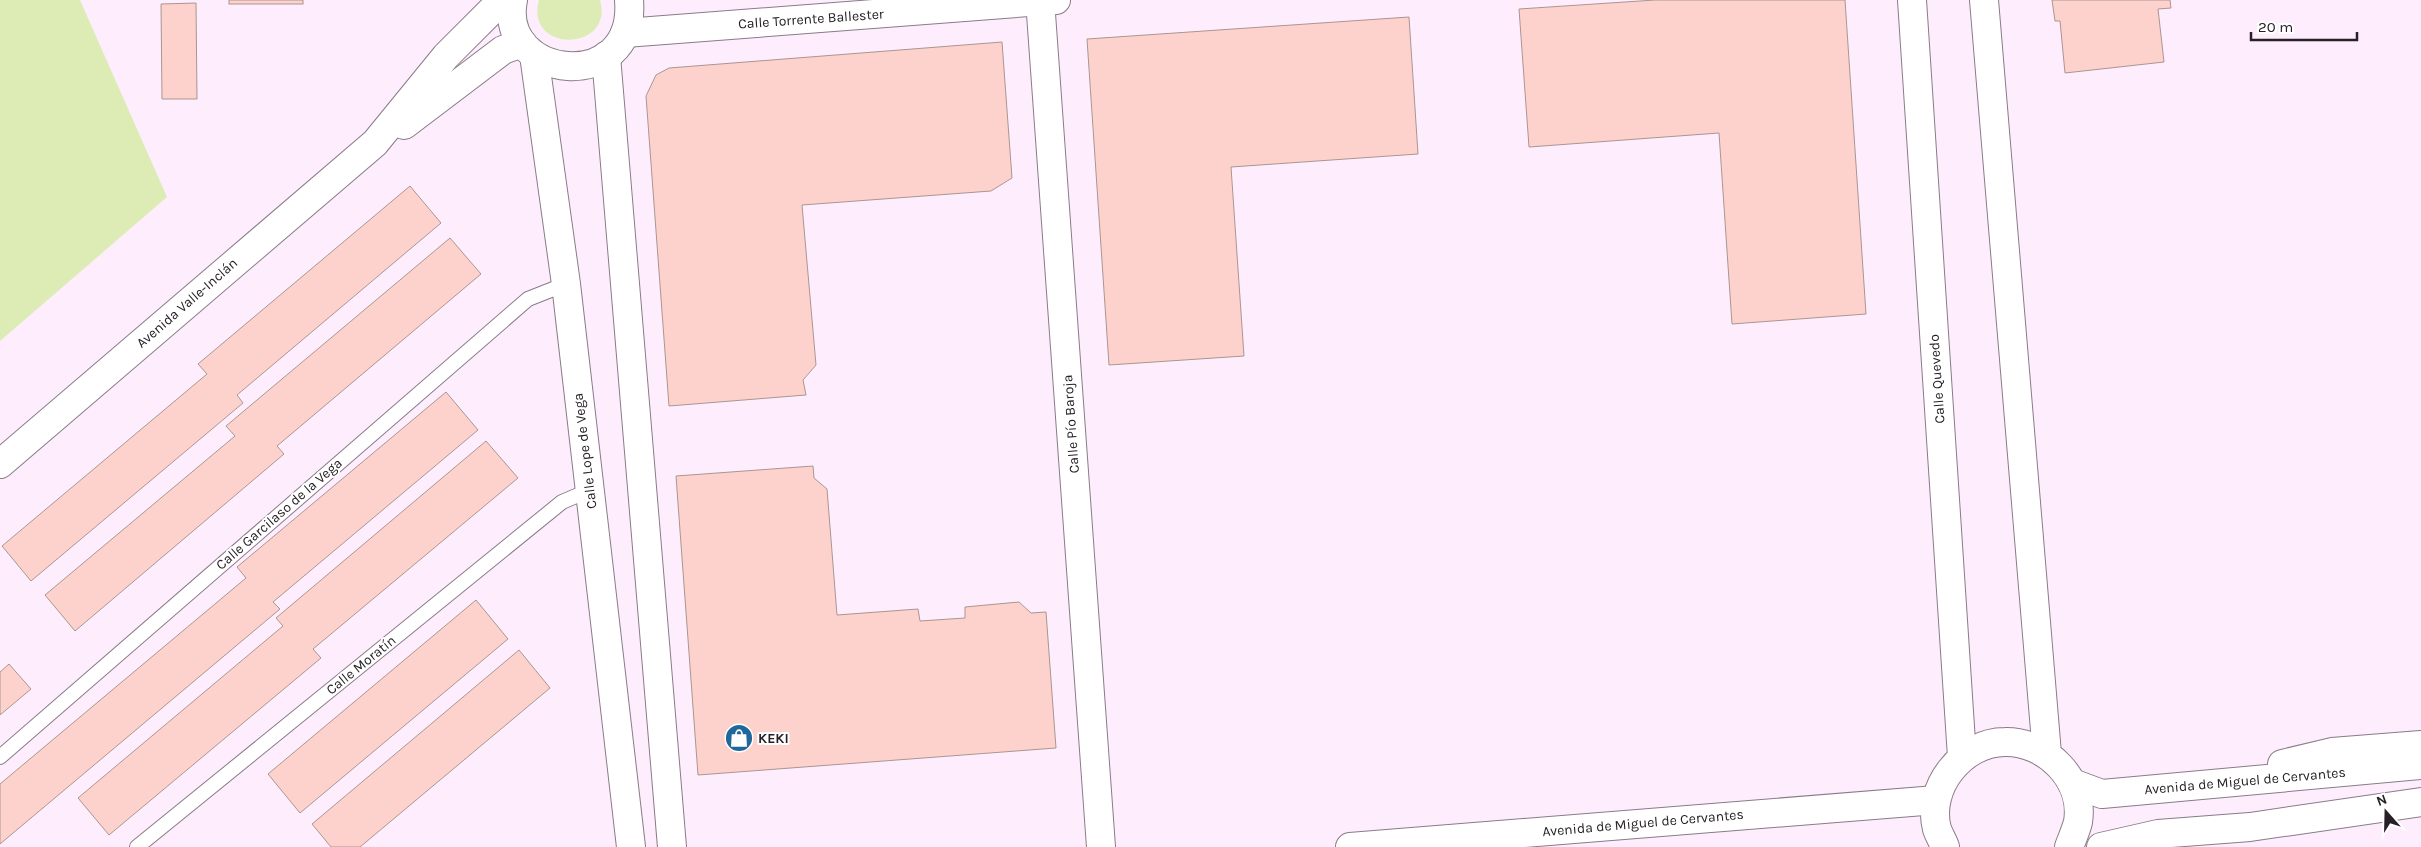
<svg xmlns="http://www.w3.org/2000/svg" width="2421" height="847" viewBox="0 0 2421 847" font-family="Karla,sans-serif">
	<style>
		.green { fill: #dcecb4 }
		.building { fill: #fed2cc; stroke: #aa9592 }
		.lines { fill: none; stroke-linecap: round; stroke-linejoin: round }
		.lane-casing { stroke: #897b88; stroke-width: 16 }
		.street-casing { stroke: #897b88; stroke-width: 30 }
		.lane { stroke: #fff; stroke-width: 14 }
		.street { stroke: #fff; stroke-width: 28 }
		.labels { text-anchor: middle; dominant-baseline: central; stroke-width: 4; stroke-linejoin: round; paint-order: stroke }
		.street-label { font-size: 14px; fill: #272127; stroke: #fff }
		.poi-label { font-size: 14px; font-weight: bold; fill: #272127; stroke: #fff; text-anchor: start }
	</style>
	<rect width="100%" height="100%" fill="#feeefd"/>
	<g class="green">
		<polygon points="0,0 80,0 167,197 0,341"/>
		<path d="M539,0H600C615,52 524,54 539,0Z"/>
	</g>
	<g class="building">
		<rect x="229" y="0" width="74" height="4"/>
		<polygon points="1655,0 1845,0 1866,314 1732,324 1719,133 1529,147 1519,9"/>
		<polygon points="2052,0 2170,0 2171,8 2158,9 2164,62 2065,73 2060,21 2055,21"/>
		<polygon points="196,3 197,99 162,99 161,4"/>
		<polygon points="1409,17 1418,154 1231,167 1244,356 1109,365 1087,39"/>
		<polygon points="1002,42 1012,178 991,191 802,205 816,365 803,380 806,395 669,406 646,96 656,75 669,68"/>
		<polygon points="410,186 441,223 237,395 243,403 31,581 2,546 207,374 198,364"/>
		<polygon points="450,238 481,274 277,446 284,454 75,631 45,595 235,436 226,426"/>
		<polygon points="446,392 478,430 273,602 280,609 0,844 0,784 246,578 237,567"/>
		<polygon points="486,441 518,478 313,649 321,658 109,835 78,798 283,626 276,618"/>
		<polygon points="813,466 814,478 827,489 837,615 918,609 920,621 965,618 965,607 1019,602 1031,613 1046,612 1056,748 698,775 676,476"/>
		<polygon points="476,600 508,639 300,813 268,774"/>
		<polygon points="519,650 550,688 360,847 331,847 312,824"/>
		<polygon points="9,664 31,689 0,715 0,672"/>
	</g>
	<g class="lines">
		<defs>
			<g id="lane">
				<polyline points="0,757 528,299 566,284"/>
				<polyline points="137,847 562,502 590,490"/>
			</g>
			<g id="street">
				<path d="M513,0C497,80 637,96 629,0"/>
				<polyline points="1040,0 1101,847"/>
				<polyline points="1912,0 1962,757"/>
				<polyline points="1984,0 2047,754"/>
				<polyline points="625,33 1056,0"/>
				<polyline points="534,55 566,284 631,847"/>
				<polyline points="606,56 672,847"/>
				<polyline points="404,125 503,50 522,43"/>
				<polyline points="0,464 375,143 446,56 502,0"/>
				<polyline points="2282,764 2332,752 2421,745"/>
				<polyline points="2072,783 2102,794 2421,765"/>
				<polyline points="1350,847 1936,800"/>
				<path d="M1945,847C1943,841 1939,835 1937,829C1926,788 1962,742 2005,742C2045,741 2085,779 2078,822C2076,830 2072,839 2069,847"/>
				<polyline points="2101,847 2158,834 2250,827 2421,802"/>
			</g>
		</defs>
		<use href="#lane" class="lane-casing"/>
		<use href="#street" class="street-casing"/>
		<use href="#lane" class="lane"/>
		<use href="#street" class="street"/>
	</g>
	<defs>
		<symbol id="shop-disc" viewBox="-11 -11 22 22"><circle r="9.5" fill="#20679b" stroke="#fff"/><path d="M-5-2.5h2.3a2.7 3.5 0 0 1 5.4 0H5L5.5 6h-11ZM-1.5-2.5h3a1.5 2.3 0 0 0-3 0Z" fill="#fff"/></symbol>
	</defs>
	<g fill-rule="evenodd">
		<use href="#shop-disc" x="723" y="722" width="32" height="32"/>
	</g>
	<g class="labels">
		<g class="street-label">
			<text transform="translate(811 19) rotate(-4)">Calle Torrente Ballester</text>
			<text transform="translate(187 303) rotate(-41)">Avenida Valle-Inclán</text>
			<text transform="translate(1937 379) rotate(-94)">Calle Quevedo</text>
			<text transform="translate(1071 424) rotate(-94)">Calle Pío Baroja</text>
			<text transform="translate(585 451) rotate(-97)">Calle Lope de Vega</text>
			<text transform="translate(279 514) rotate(-41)">Calle Garcilaso de la Vega</text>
			<text transform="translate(361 665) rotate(-39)">Calle Moratín</text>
			<text transform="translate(2245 781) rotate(-5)">Avenida de Miguel de Cervantes</text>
			<text transform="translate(1643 823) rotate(-5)">Avenida de Miguel de Cervantes</text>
		</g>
		<g class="poi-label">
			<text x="758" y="738">KEKI</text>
		</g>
	</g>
	<g transform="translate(2386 812) rotate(340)" stroke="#ffffff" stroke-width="4" paint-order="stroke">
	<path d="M0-4L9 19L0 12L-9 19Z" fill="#272127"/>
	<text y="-8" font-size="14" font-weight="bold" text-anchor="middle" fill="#272127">N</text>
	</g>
	<path d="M2251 32v8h106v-8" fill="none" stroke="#272127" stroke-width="2.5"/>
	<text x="2258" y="32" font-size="15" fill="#272127" stroke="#ffffff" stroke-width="4" paint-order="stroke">20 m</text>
</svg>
